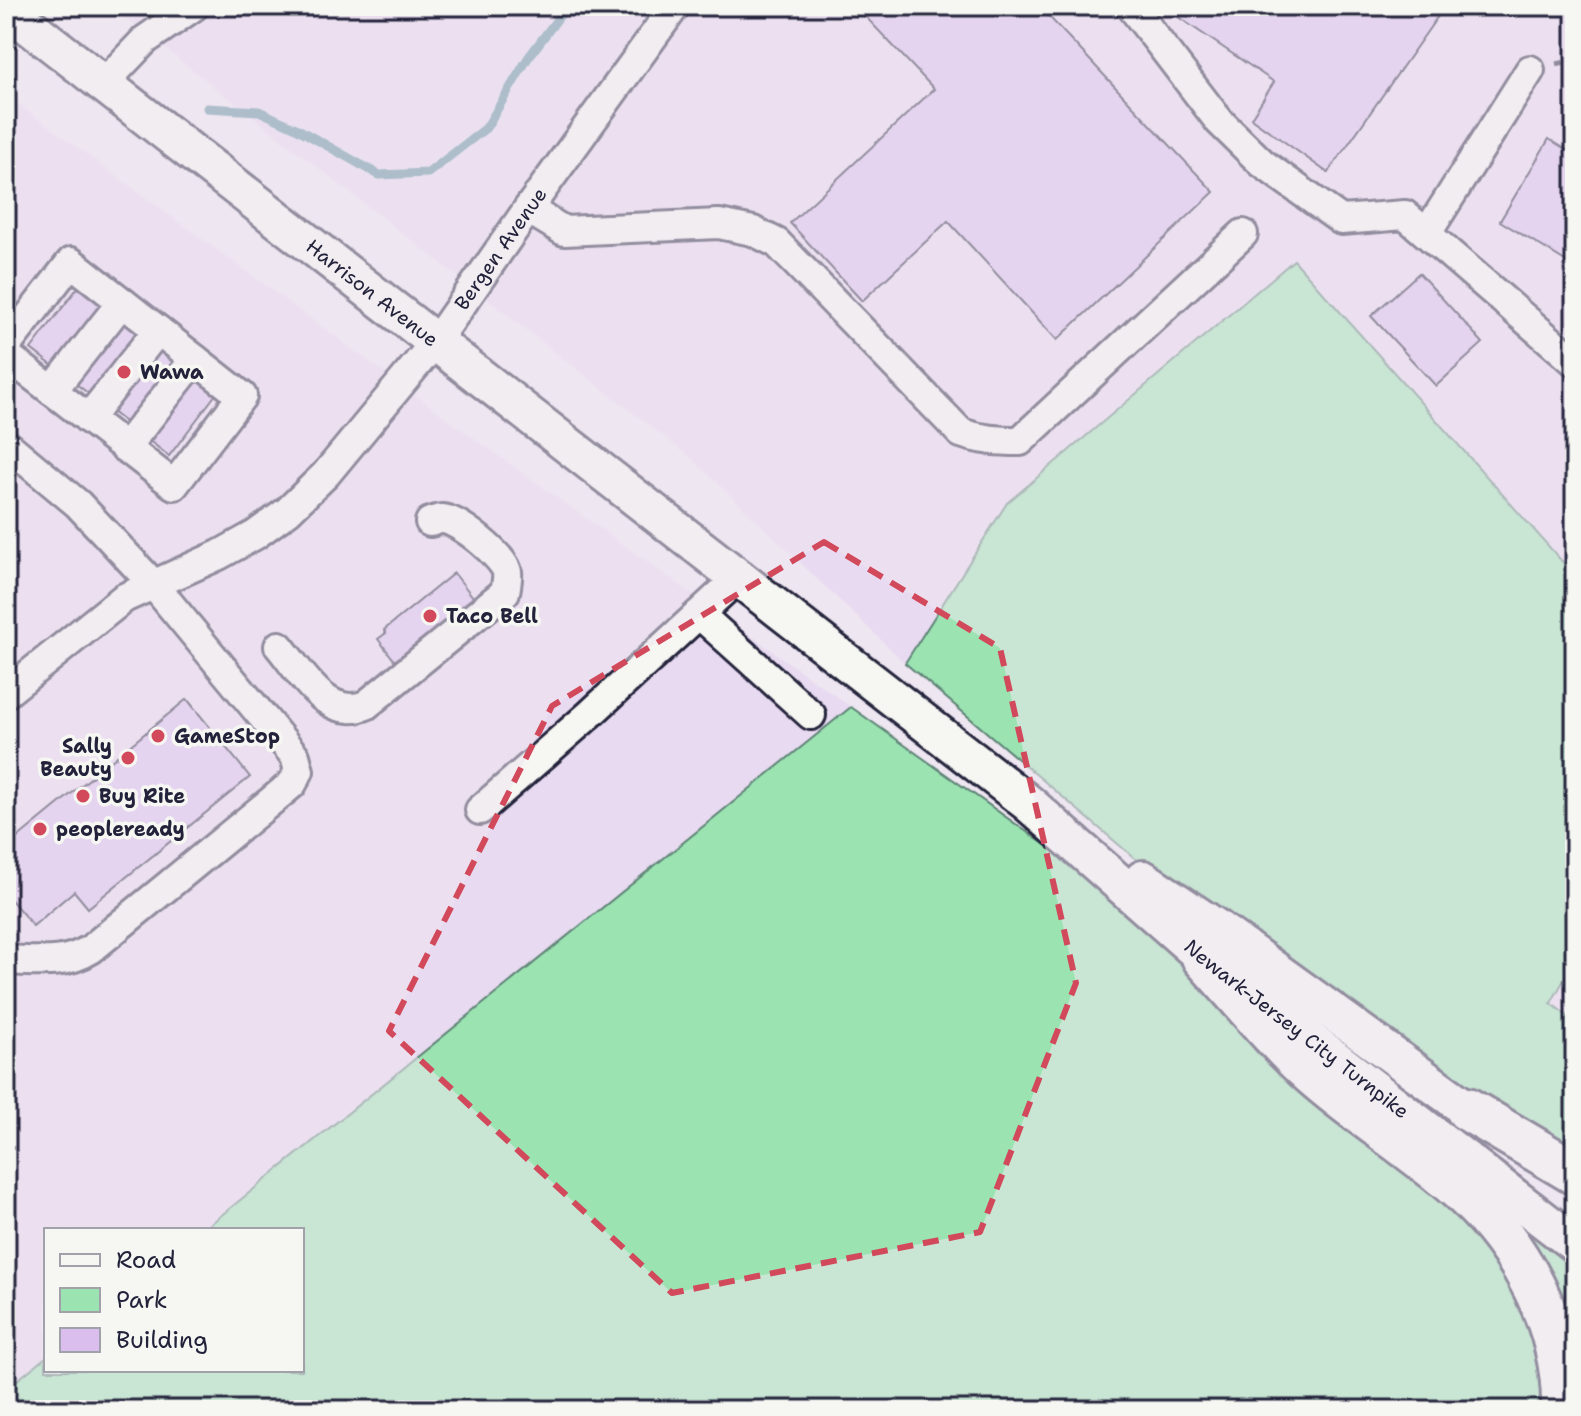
<svg xmlns="http://www.w3.org/2000/svg" width="1581" height="1416" viewBox="0 0 1581 1416" font-family="'Shantell Sans',sans-serif">
	<style>
		.built { fill: #e8daf0 }
		.green { fill: #9be4b2; stroke: #5e8376; stroke-width: 2 }
		.lines { fill: none; stroke-linecap: round; stroke-linejoin: round }
		.stream { stroke: #5d8d9c; stroke-width: 9 }
		.building { fill: #dabfee; stroke: #22223b; stroke-width: 2 }
		.minor-casing { stroke: #22223b; stroke-width: 34 }
		.major-casing { stroke: #22223b; stroke-width: 42 }
		.highway-casing { stroke: #22223b; stroke-width: 48 }
		.path { stroke: #22223b; stroke-width: 5; stroke-dasharray: 8 6; stroke-linecap: butt }
		.minor { stroke: #f6f6f2; stroke-width: 28 }
		.major { stroke: #f6f6f2; stroke-width: 36 }
		.highway { stroke: #f6f6f2; stroke-width: 42 }
		.marked { fill: none; stroke: #d1495b; stroke-width: 6; stroke-dasharray: 16 10; stroke-linejoin: round }
		.poi-dot { fill: #d1495b; stroke: #f6f6f2; stroke-width: 3 }
		.labels { text-anchor: middle; dominant-baseline: central; stroke-width: 7; stroke-linejoin: round; paint-order: stroke }
		.street-label { font-size: 20px; fill: #22223b; stroke: #f6f6f2 }
		.poi-label { font-size: 20px; font-weight: bold; fill: #22223b; stroke: #f6f6f2; text-anchor: start }
	</style>
	<rect width="100%" height="100%" fill="#eee6f1"/>
	<filter id="ink" filterUnits="userSpaceOnUse"><feTurbulence type="fractalNoise" baseFrequency=".0125" numOctaves="2"/><feDisplacementMap in="SourceGraphic" scale="16" xChannelSelector="R" yChannelSelector="G"/><feConvolveMatrix kernelMatrix="1 2 1 2 8 2 1 2 1" color-interpolation-filters="sRGB"/></filter>
	<g filter="url(#ink)">
		<g class="built">
			<polygon points="110,6 1575,6 1575,576 1294,260 1007,503 905,663 690,457"/>
			<polygon points="6,95 468,434 851,707 203,1230 46,1230 46,1357 6,1389"/>
			<polygon points="1575,960 1575,1022 1550,1003"/>
		</g>
		<g class="green">
			<polygon points="1294,260 1575,576 1575,960 1551,1003 1575,1022 1575,1173 1218,929 905,663 1007,503"/>
			<polygon points="851,707 1203,957 1575,1244 1575,1410 6,1410 6,1389 46,1357 46,1370 302,1370 302,1230 203,1230"/>
		</g>
		<g class="lines">
			<polyline class="stream" points="207,108 259,111 296,128 379,175 428,173 486,128 528,58 567,6"/>
		</g>
		<g class="building">
			<polygon points="860,6 1039,6 1214,192 1057,340 948,221 862,301 790,223 934,89 861,12 864,10"/>
			<polygon points="1162,6 1445,6 1328,173 1251,118 1274,82"/>
			<polygon points="1549,139 1575,155 1575,267 1500,221"/>
			<polygon points="1419,273 1483,343 1436,386 1371,316"/>
			<polygon points="79,286 216,394 169,456 31,349"/>
			<polygon points="454,573 477,602 407,659 404,654 395,661 378,639 386,633 384,630"/>
			<polygon points="187,699 250,777 88,908 74,891 33,926 6,894 6,847"/>
		</g>
		<g class="lines">
			<defs>
				<g id="minor">
					<polyline points="1131,6 1219,121 1262,163 1341,220 1405,215 1575,362"/>
					<polyline points="103,84 145,40 194,6"/>
					<path d="M528,209L564,231L719,224L753,231L777,243L961,433C981,440 999,441 1020,441L1243,234"/>
					<polyline points="1427,233 1530,70"/>
					<polyline points="6,346 71,262 242,396 174,485 6,355"/>
					<polyline points="52,391 122,302"/>
					<polyline points="88,419 158,330"/>
					<path d="M6,444L78,504L153,584L295,756L299,771L292,784L91,949C64,966 37,961 6,960"/>
					<polyline points="125,448 195,359"/>
					<polyline points="699,614 811,715"/>
					<path d="M279,646C301,672 327,721 366,705L505,592C506,586 508,578 507,572C504,557 458,519 442,519C438,519 434,521 430,522"/>
					<path id="s1" d="M6,693L124,598L219,555L255,535L288,511L326,474L436,341L528,209L675,6"/>
					<polyline points="480,810 589,715 739,577"/>
				</g>
				<g id="major">
					<path id="s2" d="M6,8L1028,803L1203,957L1575,1244"/>
					<polyline points="1143,879 1218,929 1489,1125"/>
				</g>
				<g id="highway">
					<path d="M1203,957C1237,994 1274,1040 1311,1073C1358,1115 1413,1148 1460,1190C1521,1245 1565,1327 1563,1410"/>
					<polyline points="1467,1109 1575,1173"/>
				</g>
			</defs>
			<use href="#minor" class="minor-casing"/>
			<use href="#major" class="major-casing"/>
			<use href="#highway" class="highway-casing"/>
			<polyline class="path" points="1556,64 1575,60"/>
			<use href="#minor" class="minor"/>
			<use href="#major" class="major"/>
			<use href="#highway" class="highway"/>
		</g>
	</g>
	<path d="M0 0H1581V1416H0ZM824,542L1000,648L1076,983L980,1232L672,1293L389,1031L552,706Z" fill="#eee6f1" fill-opacity=".55" fill-rule="evenodd"/>
	<path class="marked" d="M824,542L1000,648L1076,983L980,1232L672,1293L389,1031L552,706Z"/>
	<g class="poi-dot">
		<circle cx="124" cy="372" r="8"/>
		<circle cx="430" cy="616" r="8"/>
		<circle cx="158" cy="736" r="8"/>
		<circle cx="128" cy="758" r="8"/>
		<circle cx="83" cy="796" r="8"/>
		<circle cx="40" cy="829" r="8"/>
	</g>
	<g class="labels">
		<g class="street-label">
			<text stroke="none"><textPath href="#s1" startOffset="676">Bergen Avenue</textPath></text>
			<text stroke="none"><textPath href="#s2" startOffset="464">Harrison Avenue</textPath></text>
			<text stroke="none"><textPath href="#s2" startOffset="1646">Newark-Jersey City Turnpike</textPath></text>
		</g>
		<g class="poi-label">
			<text x="140" y="372">Wawa</text>
			<text x="446" y="616">Taco Bell</text>
			<text x="174" y="736">GameStop</text>
			<text x="112" y="746" text-anchor="end">Sally<tspan x="112" dy="23">Beauty</tspan></text>
			<text x="99" y="796">Buy Rite</text>
			<text x="56" y="829">peopleready</text>
		</g>
	</g>
	<rect width="1581" height="1416" fill="none" stroke="#f6f6f2" stroke-width="32"/>
	<rect x="16" y="16" width="1549" height="1384" fill="none" stroke="#22223b" stroke-width="3" filter="url(#ink)"/>
	<rect x="44" y="1228" width="260" height="144" fill="#f6f6f2" stroke="#a1a1a9" stroke-width="2"/>
	<rect x="60" y="1254" width="40" height="12" fill="#f6f6f2" stroke="#a1a1a9" stroke-width="2"/>
	<text x="116" y="1268" font-size="24" fill="#22223b">Road</text>
	<rect x="60" y="1288" width="40" height="24" fill="#9be4b2" stroke="#a1a1a9" stroke-width="2"/>
	<text x="116" y="1308" font-size="24" fill="#22223b">Park</text>
	<rect x="60" y="1328" width="40" height="24" fill="#dabfee" stroke="#a1a1a9" stroke-width="2"/>
	<text x="116" y="1348" font-size="24" fill="#22223b">Building</text>
</svg>
